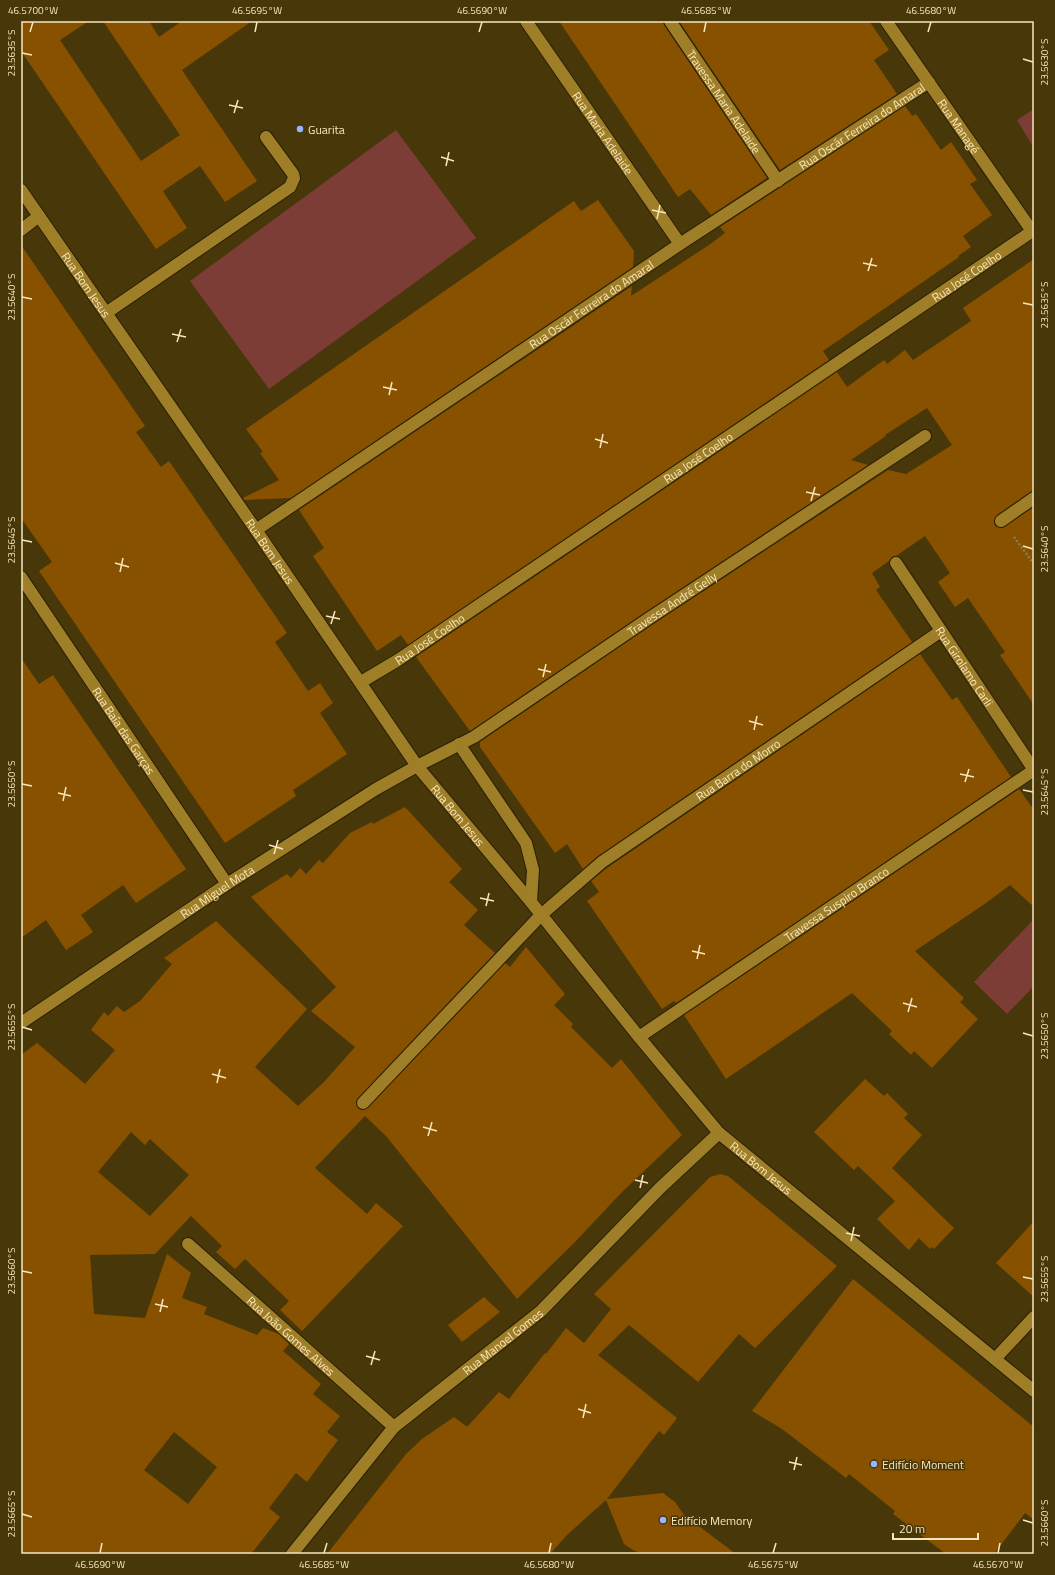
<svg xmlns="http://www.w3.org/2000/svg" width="1055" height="1575" viewBox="0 0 1055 1575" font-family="'Titillium Web',sans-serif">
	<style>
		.green { fill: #7d3d37 }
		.building { fill: #885100; fill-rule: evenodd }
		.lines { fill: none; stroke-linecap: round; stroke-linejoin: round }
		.lane-casing { stroke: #291f05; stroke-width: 14 }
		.street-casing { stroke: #291f05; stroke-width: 14 }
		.path { stroke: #8e7c50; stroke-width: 2.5; stroke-dasharray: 2 2; stroke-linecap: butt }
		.lane { stroke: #9f7e28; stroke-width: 12 }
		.street { stroke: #9f7e28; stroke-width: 12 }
		.ticks { fill: none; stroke: #f8e6bf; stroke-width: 1.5 }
		.poi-dot { fill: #98b5fd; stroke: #483708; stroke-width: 1.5 }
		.labels { text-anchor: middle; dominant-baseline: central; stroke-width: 3; stroke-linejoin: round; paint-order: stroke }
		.street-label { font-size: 12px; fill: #f8e6bf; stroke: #483708 }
		.poi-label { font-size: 12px; fill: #f8e6bf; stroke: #483708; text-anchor: start }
		.neatline { fill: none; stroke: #f8e6bf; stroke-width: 1.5 }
		.ticks-label { font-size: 10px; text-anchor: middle; fill: #f8e6bf }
	</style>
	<rect width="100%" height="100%" fill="#483708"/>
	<g class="green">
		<polygon points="1034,109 1034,148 1017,120"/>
		<polygon points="396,130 476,238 269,389 190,281"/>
		<polygon points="1034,919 1034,986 1007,1014 974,982"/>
	</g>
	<g class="building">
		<polygon points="21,21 89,21 60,40 141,161 180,135 103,21 149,21 159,37 182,21 252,21 182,70 257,181 225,202 200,166 163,191 187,228 156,249 21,51"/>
		<polygon points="559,21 663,21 664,25 767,178 711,215 690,189 678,197"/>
		<polygon points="679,21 869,21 889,50 874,60 897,94 780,170"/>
		<polygon points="905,106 912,116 916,114 941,150 951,142 977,180 970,184 992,215 963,236 971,247 958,256 959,257 823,351 829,360 408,645 401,635 377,651 313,556 324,548 299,510 632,286 631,296 709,245 725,233 720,227"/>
		<polygon points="598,200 634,251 633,267 291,498 245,500 243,498 279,480 260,453 263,452 246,429 574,201 581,211"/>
		<polygon points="21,245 145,426 136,432 161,467 169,461 287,633 275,642 308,691 320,683 333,703 320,713 347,754 293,790 296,796 225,843 39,571 52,562 21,518"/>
		<polygon points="1034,259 1034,491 1030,492 997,515 994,521 995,526 1002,528 1034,507 1034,705 1000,655 1005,652 968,598 955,607 938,582 950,573 925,536 896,556 892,557 889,561 872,573 880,587 876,590 912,642 598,856 583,869 567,844 555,853 480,747 480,742 652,625 888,470 906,474 952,445 927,408 885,435 886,436 851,460 868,465 644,613 470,731 416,657 837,372 847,387 884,360 887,364 905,350 913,360 971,321 963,308"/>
		<polygon points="920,654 952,700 957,697 1011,777 676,1003 674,1001 662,1009 587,901 599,892 591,881 607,868"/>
		<polygon points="21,658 39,684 53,675 186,869 136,903 123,885 81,915 93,932 66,950 46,920 21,938"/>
		<polygon points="1019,789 1034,810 1034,907 1010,885 986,903 915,951 964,998 960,1002 978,1019 932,1068 914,1051 911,1055 889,1034 892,1031 852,993 726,1079 684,1015"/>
		<path d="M405,807L462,869L449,882L478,910L464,925L495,953L358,1098L356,1102L358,1108L362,1110L368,1108L505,963L510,967L526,947L565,994L554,1005L573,1024L571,1027L612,1068L621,1059L682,1135L622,1192L575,1242L517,1299L386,1136L365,1116L315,1168L367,1214L376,1203L403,1226L302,1331L280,1310L289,1301L245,1259L235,1269L216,1252L222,1246L191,1216L155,1254L90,1255L94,1314L145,1318L167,1254L191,1273L182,1298L207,1307L204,1314L257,1335L263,1328L279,1334L289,1344L283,1351L321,1384L313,1394L340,1416L327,1432L338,1440L307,1482L296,1473L269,1508L280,1517L251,1554H21V1055L37,1043L85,1084L115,1050L91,1030L104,1012L108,1016L117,1006L124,1012L140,1001L172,964L164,958L216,921L307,1009L255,1067L298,1106L324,1082L355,1047L311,1011L336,987L251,897L287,874L291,878L300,868L306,874L319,860L323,863L350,833L372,822L373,824ZM131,1132L145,1145L150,1139L189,1175L150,1216L98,1172ZM174,1432L217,1467L188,1504L144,1470Z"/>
		<polygon points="865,1079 884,1096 887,1093 908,1114 904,1118 922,1135 892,1168 954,1228 934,1249 931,1247 930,1249 919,1238 909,1250 877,1219 895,1201 858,1166 854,1170 814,1132"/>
		<polygon points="720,1174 728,1176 837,1266 755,1348 739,1334 698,1382 629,1325 598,1355 677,1418 664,1435 659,1431 607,1499 663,1493 675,1502 684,1515 736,1554 643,1554 633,1550 624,1544 606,1500 567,1535 550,1554 327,1554 406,1454 422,1439 454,1417 466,1426 468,1426 499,1392 509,1399 545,1353 546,1354 566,1328 584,1343 611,1309 594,1294 710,1177"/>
		<polygon points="1034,1221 1034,1297 996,1263"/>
		<polygon points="853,1279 1034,1427 1034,1520 1025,1513 994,1554 946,1554 893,1514 895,1511 849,1474 846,1478 782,1429 752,1411"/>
		<polygon points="484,1297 500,1312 462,1342 448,1325"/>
	</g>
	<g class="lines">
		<defs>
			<g id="lane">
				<path id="s1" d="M670,21L778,181"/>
			</g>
			<g id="street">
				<path id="s2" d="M526,21L680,244"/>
				<path id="s3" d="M886,21L1032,231"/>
				<path id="s4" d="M21,190L256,530L417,766L531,902L639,1037L719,1133L1034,1391"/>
				<polyline points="21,230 39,216"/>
				<polyline points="106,313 290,187 294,178 293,174 266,137"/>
				<polyline points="1001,521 1034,498"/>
				<path id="s5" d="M256,530L680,244L929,82"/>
				<path id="s6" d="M896,563L1034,770"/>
				<path id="s7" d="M21,577L227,884"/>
				<path id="s8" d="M361,682L398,660L1034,230"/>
				<polyline points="459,744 526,843 533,870 531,902"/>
				<path id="s9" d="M21,1023L227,884L376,789L417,766L474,737L648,619L925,436"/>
				<path id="s10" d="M639,1037L1034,770"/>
				<path id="s11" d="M363,1103L541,915L602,862L941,631"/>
				<path id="s12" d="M188,1244L394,1427"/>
				<polyline points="995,1359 1034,1317"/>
				<path id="s13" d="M292,1554L394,1427L541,1311L660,1188L719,1133"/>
			</g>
		</defs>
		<use href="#lane" class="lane-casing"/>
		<use href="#street" class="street-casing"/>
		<polyline class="path" points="1014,537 1034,564"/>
		<use href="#lane" class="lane"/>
		<use href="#street" class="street"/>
	</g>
	<path class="ticks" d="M30,32L33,22M255,32L257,22M479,32L482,22M704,32L706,22M928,32L931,22M22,53L32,55M1023,59L1033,62M229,105L243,108M234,113L238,100M441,157L454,161M446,166L449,152M652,210L666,213M657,219L660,205M863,263L877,266M868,271L872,258M22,297L32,299M1023,303L1033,305M172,334L186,337M177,342L181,329M383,387L397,390M389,395L392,382M595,439L608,443M600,448L603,434M806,492L820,495M811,501L815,487M22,540L32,542M1023,546L1033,549M115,563L129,567M120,572L123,558M326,616L340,619M331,624L335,611M538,669L551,672M543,677L546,664M749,721L763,725M754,730L757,716M960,774L974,777M965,782L969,769M22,784L32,786M1023,790L1033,792M58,793L71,796M63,801L66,787M269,845L283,849M274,854L278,840M480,898L494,901M486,906L489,893M692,951L705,954M697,959L700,945M903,1003L917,1007M908,1012L912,998M22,1027L32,1030M1023,1033L1033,1036M212,1074L226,1078M217,1083L220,1069M423,1127L437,1131M428,1136L432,1122M635,1180L648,1183M640,1188L643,1175M846,1233L860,1236M851,1241L854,1227M22,1271L32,1273M1023,1277L1033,1279M155,1304L168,1307M160,1312L163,1299M366,1356L380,1360M371,1365L375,1351M578,1409L591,1413M583,1418L586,1404M789,1462L802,1465M794,1470L797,1457M22,1514L32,1517M1023,1520L1033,1523M100,1553L102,1543M324,1553L327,1543M549,1553L551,1543M773,1553L776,1543M998,1553L1000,1543"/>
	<g class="poi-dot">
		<circle cx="300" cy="129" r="4"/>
		<circle cx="874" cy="1464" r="4"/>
		<circle cx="663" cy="1520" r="4"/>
	</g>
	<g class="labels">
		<g class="street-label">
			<text stroke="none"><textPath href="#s1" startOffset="97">Travessa Maria Adelaide</textPath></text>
			<text stroke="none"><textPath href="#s5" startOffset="728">Rua Oscár Ferreira do Amaral</textPath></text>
			<text stroke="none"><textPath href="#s3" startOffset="128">Rua Managé</textPath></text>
			<text stroke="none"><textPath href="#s2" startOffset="136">Rua Maria Adelaide</textPath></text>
			<text stroke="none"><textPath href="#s8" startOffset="729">Rua José Coelho</textPath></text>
			<text stroke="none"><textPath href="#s4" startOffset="115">Rua Bom Jesus</textPath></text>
			<text stroke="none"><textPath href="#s5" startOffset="404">Rua Oscár Ferreira do Amaral</textPath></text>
			<text stroke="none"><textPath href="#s8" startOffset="405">Rua José Coelho</textPath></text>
			<text stroke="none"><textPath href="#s4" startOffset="439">Rua Bom Jesus</textPath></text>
			<text stroke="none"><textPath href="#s9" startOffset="775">Travessa André Gelly</textPath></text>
			<text stroke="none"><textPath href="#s8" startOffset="81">Rua José Coelho</textPath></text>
			<text stroke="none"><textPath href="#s6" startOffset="124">Rua Girolamo Carli</textPath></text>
			<text stroke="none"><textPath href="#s7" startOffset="185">Rua Baía das Garças</textPath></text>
			<text stroke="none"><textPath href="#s11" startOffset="504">Rua Barra do Morro</textPath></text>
			<text stroke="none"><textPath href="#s4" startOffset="763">Rua Bom Jesus</textPath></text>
			<text stroke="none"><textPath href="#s9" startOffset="236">Rua Miguel Mota</textPath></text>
			<text stroke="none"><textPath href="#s10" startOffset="238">Travessa Suspiro Branco</textPath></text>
			<text stroke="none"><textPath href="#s4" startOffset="1229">Rua Bom Jesus</textPath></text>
			<text stroke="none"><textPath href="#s12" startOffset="138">Rua João Gomes Alves</textPath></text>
			<text stroke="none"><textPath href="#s13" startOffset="301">Rua Manoel Gomes</textPath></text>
		</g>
		<g class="poi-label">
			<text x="308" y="129">Guarita</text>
			<text x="882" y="1464">Edifício Moment</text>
			<text x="671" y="1520">Edifício Memory</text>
		</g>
	</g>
	<rect width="1055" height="1575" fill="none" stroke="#483708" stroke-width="44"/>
	<path d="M893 1533v6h85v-6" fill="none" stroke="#f8e6bf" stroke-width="2"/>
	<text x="899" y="1533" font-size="12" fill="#f8e6bf" stroke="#483708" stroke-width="3" paint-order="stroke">20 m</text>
	<rect x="22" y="22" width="1011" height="1531" class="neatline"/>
	<g class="ticks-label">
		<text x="33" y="14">46.5700°W</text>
		<text x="257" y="14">46.5695°W</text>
		<text x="482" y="14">46.5690°W</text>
		<text x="706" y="14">46.5685°W</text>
		<text x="931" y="14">46.5680°W</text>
		<text transform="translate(11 53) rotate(-90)" y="4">23.5635°S</text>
		<text transform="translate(1044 62) rotate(-90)" y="4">23.5630°S</text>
		<text transform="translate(11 297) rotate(-90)" y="4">23.5640°S</text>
		<text transform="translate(1044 305) rotate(-90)" y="4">23.5635°S</text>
		<text transform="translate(11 540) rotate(-90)" y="4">23.5645°S</text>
		<text transform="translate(1044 549) rotate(-90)" y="4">23.5640°S</text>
		<text transform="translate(11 784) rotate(-90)" y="4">23.5650°S</text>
		<text transform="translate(1044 792) rotate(-90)" y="4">23.5645°S</text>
		<text transform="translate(11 1027) rotate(-90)" y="4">23.5655°S</text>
		<text transform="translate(1044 1036) rotate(-90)" y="4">23.5650°S</text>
		<text transform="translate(11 1271) rotate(-90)" y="4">23.5660°S</text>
		<text transform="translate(1044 1279) rotate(-90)" y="4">23.5655°S</text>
		<text transform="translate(11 1514) rotate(-90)" y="4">23.5665°S</text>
		<text transform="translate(1044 1523) rotate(-90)" y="4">23.5660°S</text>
		<text x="100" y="1568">46.5690°W</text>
		<text x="324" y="1568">46.5685°W</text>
		<text x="549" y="1568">46.5680°W</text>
		<text x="773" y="1568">46.5675°W</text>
		<text x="998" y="1568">46.5670°W</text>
	</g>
</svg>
